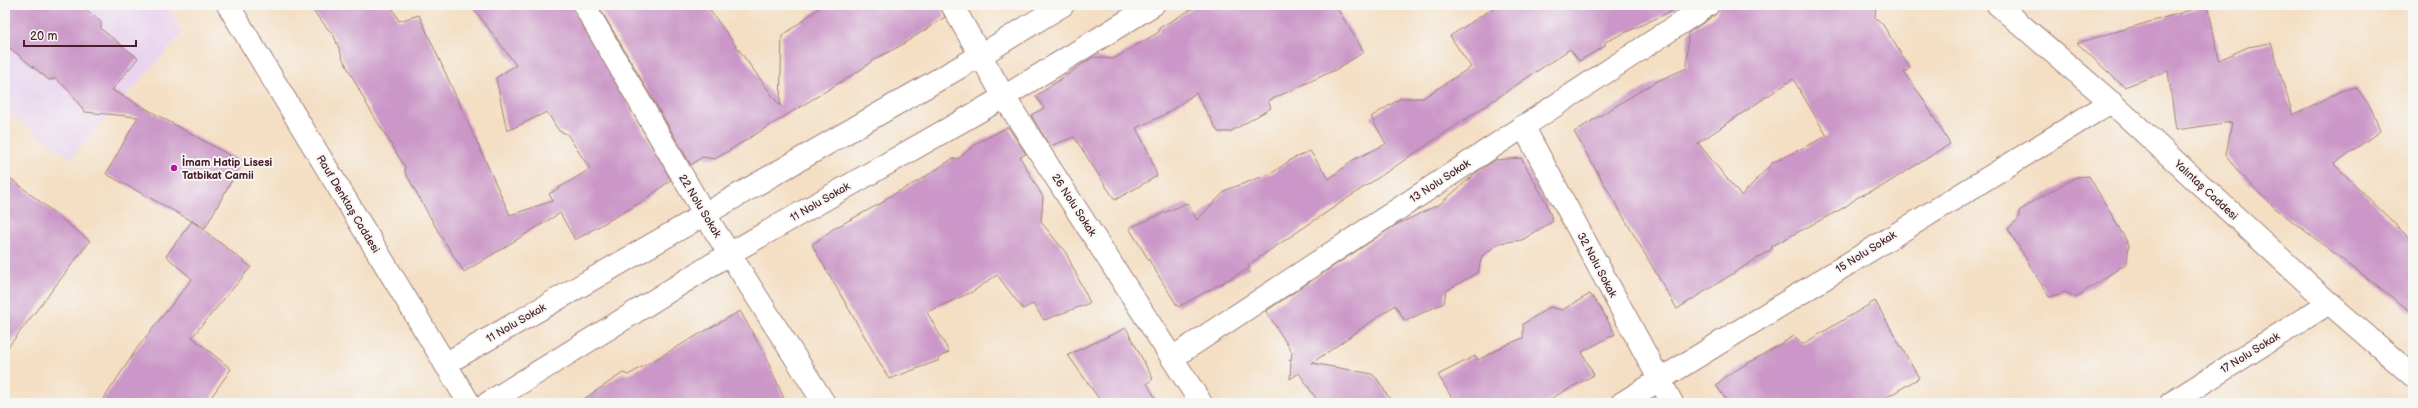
<svg xmlns="http://www.w3.org/2000/svg" width="2418" height="408" viewBox="0 0 2418 408" font-family="'Balsamiq Sans',sans-serif">
	<style>
		.built { fill: #e8d2ee }
		.building { fill: #cb97c8; fill-rule: evenodd }
		.lines { fill: none; stroke-linecap: round; stroke-linejoin: round }
		.minor-casing { stroke: #9f7f78; stroke-width: 24 }
		.tertiary-casing { stroke: #9f7f78; stroke-width: 24 }
		.secondary-casing { stroke: #9f7f78; stroke-width: 24 }
		.minor { stroke: #fff; stroke-width: 22 }
		.tertiary { stroke: #fff; stroke-width: 22 }
		.secondary { stroke: #fff; stroke-width: 22 }
		.poi-dot { fill: #b5179e; stroke: #f6f6f2; stroke-width: 1.5 }
		.labels { text-anchor: middle; dominant-baseline: central; stroke-width: 4; stroke-linejoin: round; paint-order: stroke }
		.poi-label { font-size: 11px; font-weight: bold; fill: #4a1f2b; stroke: #f6f6f2; text-anchor: start }
		.street-label { font-size: 11px; fill: #4a1f2b; stroke: #f6f6f2 }
	</style>
	<rect width="100%" height="100%" fill="#f6f6f2"/>
	<filter id="ink" filterUnits="userSpaceOnUse"><feTurbulence type="fractalNoise" baseFrequency=".025" numOctaves="2"/><feDisplacementMap in="SourceGraphic" scale="8" xChannelSelector="R" yChannelSelector="G"/><feConvolveMatrix kernelMatrix="1 2 1 2 8 2 1 2 1" color-interpolation-filters="sRGB"/></filter>
	<filter id="wash" filterUnits="userSpaceOnUse"><feTurbulence type="fractalNoise" baseFrequency=".012" numOctaves="4" result="noise"/><feDisplacementMap in="SourceGraphic" scale="16" xChannelSelector="R" yChannelSelector="G"/><feGaussianBlur stdDeviation="0.9" result="paint"/><feColorMatrix in="noise" values="0 0 0 0 0 0 0 0 0 0 0 0 0 0 0 0 0 1.4 0 .05"/><feComposite in="paint" operator="in"/></filter>
	<g filter="url(#wash)">
		<rect width="100%" height="100%" fill="#f4dfc4"/>
		<polygon class="built" points="5,5 166,5 183,33 70,158 5,110"/>
		<g id="blocks">
			<g class="building">
				<polygon points="5,5 81,5 101,22 101,29 138,58 112,90 242,162 205,228 106,174 138,117 85,112 69,91 56,79 49,80 5,44"/>
				<polygon points="308,5 391,5 399,21 419,15 510,215 553,201 549,194 590,169 567,134 559,131 547,112 507,131 496,78 516,65 471,5 572,5 671,180 643,201 575,240 560,213 464,272 439,233 405,172 405,167 366,103 343,59 334,36"/>
				<polygon points="598,5 706,5 780,106 782,36 823,5 940,5 945,17 900,46 873,60 862,69 715,159 702,157 691,165"/>
				<polygon points="1199,5 1335,5 1364,52 1335,70 1268,101 1271,108 1230,132 1218,132 1196,93 1164,115 1136,128 1149,153 1157,176 1115,200 1074,137 1050,146 1031,115 1044,108 1036,96 1093,57 1113,59 1159,32 1159,28"/>
				<polygon points="1498,5 1685,5 1605,42 1605,46 1579,61 1570,49 1248,265 1250,268 1178,307 1129,228 1187,203 1197,220 1226,190 1272,173 1292,159 1310,151 1329,179 1353,160 1386,144 1371,117 1401,98 1423,98 1471,67 1450,36"/>
				<path d="M1720,5H1876L1875,17L1883,25L1910,68L1904,73L1920,94L1950,144L1881,187L1858,197L1845,207L1772,246V249L1677,309L1574,132L1653,83L1687,68L1688,33L1715,15ZM1793,79L1827,136L1772,163L1741,196L1698,143Z"/>
				<polygon points="2208,5 2219,60 2248,47 2271,43 2293,115 2341,91 2356,87 2371,108 2380,131 2334,164 2413,242 2413,313 2275,208 2240,174 2226,155 2232,122 2176,130 2168,71 2124,87 2077,43"/>
				<polygon points="1008,127 1026,154 1020,157 1043,197 1041,222 1066,253 1090,303 1044,320 1033,304 1023,309 997,275 972,292 927,312 949,352 938,358 940,360 889,379 812,245 833,229 885,201 885,199 920,180 952,159 959,158 977,143"/>
				<polygon points="1521,158 1546,202 1553,221 1522,240 1499,243 1482,256 1478,272 1446,291 1444,303 1405,321 1395,305 1312,363 1372,374 1378,380 1392,403 1319,403 1299,373 1290,379 1291,362 1289,359 1291,360 1292,352 1266,311 1394,226 1440,204 1477,172 1495,160"/>
				<polygon points="5,174 90,241 5,351"/>
				<polygon points="2089,176 2129,245 2127,263 2076,297 2065,292 2049,297 2008,229 2019,218 2019,211 2032,202 2076,177"/>
				<polygon points="192,221 251,267 192,337 231,369 207,403 101,403 138,347 192,279 166,256"/>
				<polygon points="1590,294 1601,308 1615,334 1582,352 1594,375 1552,398 1546,403 1455,403 1438,375 1475,356 1478,360 1506,345 1523,338 1523,324 1550,307 1562,310"/>
				<polygon points="1875,301 1919,378 1877,403 1728,403 1716,385 1726,376 1794,336 1803,344"/>
				<polygon points="740,311 764,353 786,403 578,403 623,373 628,375"/>
				<polygon points="1126,328 1153,379 1147,383 1158,403 1102,403 1068,355"/>
			</g>
		</g>
	</g>
	<g filter="url(#ink)">
		<use href="#blocks" fill-opacity="0" stroke="#9f7f78" stroke-width="1"/>
		<g class="lines">
			<defs>
				<g id="minor">
					<polyline points="584,5 705,215 824,403"/>
					<polyline points="952,5 1004,97 1201,403"/>
					<polyline points="1523,126 1672,403"/>
					<polyline points="1172,358 1708,5"/>
					<polyline points="445,364 981,55 1063,5"/>
					<polyline points="488,403 729,254 1004,97 1153,5"/>
					<polyline points="1622,403 2111,102"/>
					<polyline points="2171,403 2329,303"/>
				</g>
				<polyline id="tertiary" points="228,5 469,403"/>
				<polyline id="secondary" points="1998,5 2111,102 2329,303 2413,376"/>
			</defs>
			<use href="#minor" class="minor-casing"/>
			<use href="#tertiary" class="tertiary-casing"/>
			<use href="#secondary" class="secondary-casing"/>
			<use href="#minor" class="minor"/>
			<use href="#tertiary" class="tertiary"/>
			<use href="#secondary" class="secondary"/>
		</g>
	</g>
	<circle class="poi-dot" cx="174" cy="168" r="4"/>
	<g class="labels">
		<g class="poi-label">
			<text x="182" y="162">İmam Hatip Lisesi<tspan x="182" dy="13">Tatbikat Camii</tspan></text>
		</g>
		<g class="street-label">
			<text transform="translate(1440 181) rotate(-33)">13 Nolu Sokak</text>
			<text transform="translate(2206 190) rotate(43)">Yalıntaş Caddesi</text>
			<text transform="translate(820 202) rotate(-30)">11 Nolu Sokak</text>
			<text transform="translate(348 204) rotate(59)">Rauf Denktaş Caddesi</text>
			<text transform="translate(1074 205) rotate(57)">26 Nolu Sokak</text>
			<text transform="translate(700 206) rotate(59)">22 Nolu Sokak</text>
			<text transform="translate(1866 252) rotate(-32)">15 Nolu Sokak</text>
			<text transform="translate(1597 265) rotate(62)">32 Nolu Sokak</text>
			<text transform="translate(516 323) rotate(-30)">11 Nolu Sokak</text>
			<text transform="translate(2250 353) rotate(-32)">17 Nolu Sokak</text>
		</g>
	</g>
	<rect width="2418" height="408" fill="none" stroke="#f6f6f2" stroke-width="20"/>
	<path d="M24 40v6h112v-6" fill="none" stroke="#4a1f2b" stroke-width="2"/>
	<text x="30" y="40" font-size="12" fill="#4a1f2b" stroke="#f6f6f2" stroke-width="3" paint-order="stroke">20 m</text>
</svg>
